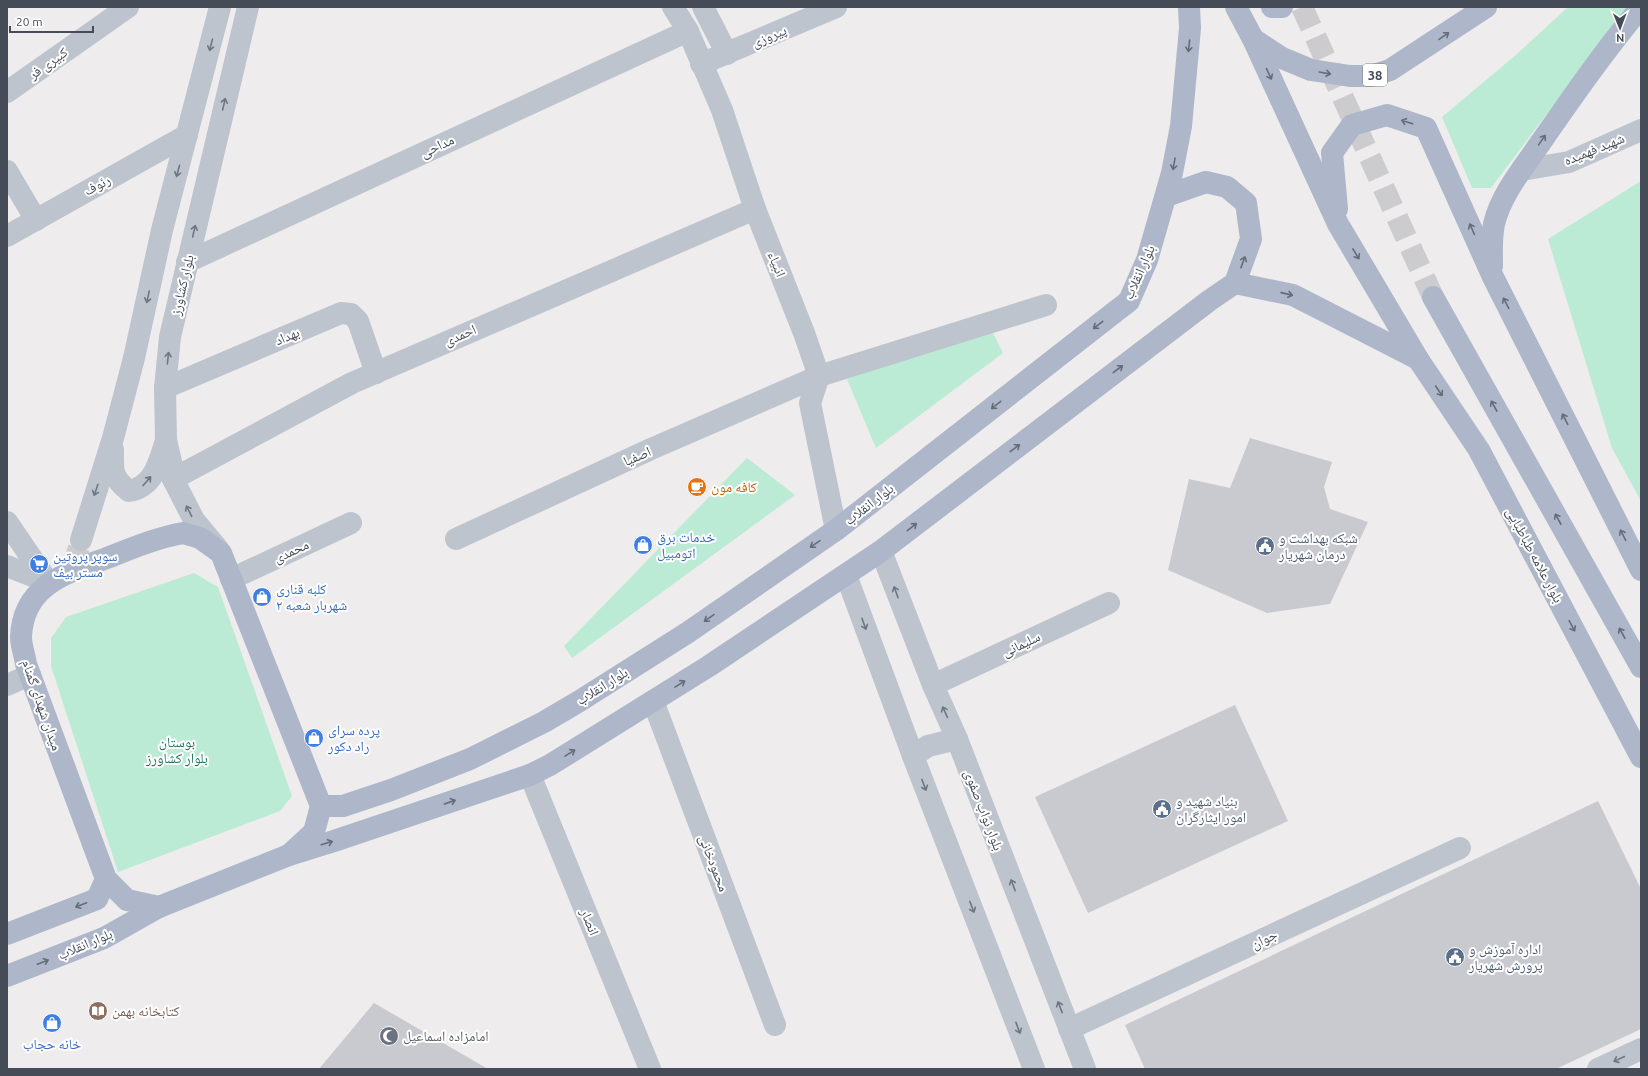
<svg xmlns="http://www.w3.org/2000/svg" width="1648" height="1076" viewBox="0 0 1648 1076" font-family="Ubuntu,'Noto Naskh Arabic',sans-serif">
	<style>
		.green { fill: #bbebd5 }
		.building { fill: #c9cad0 }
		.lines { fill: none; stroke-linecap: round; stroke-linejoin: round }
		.minor-tunnel { stroke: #ccccce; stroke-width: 22; stroke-dasharray: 22 11; stroke-linecap: butt }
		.major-tunnel { stroke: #ccccce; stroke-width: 22; stroke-dasharray: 22 11; stroke-linecap: butt }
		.minor { stroke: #bdc4cd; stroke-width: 22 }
		.major { stroke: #adb7c9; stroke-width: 22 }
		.oneway { stroke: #646c7a }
		.oneway2 { stroke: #6f7681 }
		.labels { text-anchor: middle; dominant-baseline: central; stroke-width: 4; stroke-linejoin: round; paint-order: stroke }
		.shield { fill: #fff; stroke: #7d828a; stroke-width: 1 }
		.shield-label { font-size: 13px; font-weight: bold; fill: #454c58 }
		.street-label { font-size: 14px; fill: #454c58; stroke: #fff }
		.food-label { font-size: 14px; fill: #c56008; stroke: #fff; text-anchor: start }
		.shop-label { font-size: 14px; fill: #366cbe; stroke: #fff; text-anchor: start }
		.service-label { font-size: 14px; fill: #4e5e75; stroke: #fff; text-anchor: start }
		.park-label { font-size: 14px; fill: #1c7355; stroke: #fff }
		.education-label { font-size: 14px; fill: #785e54; stroke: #fff; text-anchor: start }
		.worship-label { font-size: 14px; fill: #5b616d; stroke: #fff; text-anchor: start }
	</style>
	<rect width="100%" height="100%" fill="#eeecec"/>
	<g class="green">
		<polygon points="1568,7 1627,7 1491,188 1472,188 1442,117 1517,54"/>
		<polygon points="1641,181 1641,501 1612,448 1548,239"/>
		<polygon points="991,329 1003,353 876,448 847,379"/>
		<polygon points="747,458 795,495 572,658 564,646"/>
		<polygon points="194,573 218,587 292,796 280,811 118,872 51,666 51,638 66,617"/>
	</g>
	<g class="building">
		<polygon points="1250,438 1332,462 1324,487 1330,509 1368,522 1330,604 1267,613 1168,570 1189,479 1230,488"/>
		<polygon points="1235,705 1288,821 1088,913 1035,797"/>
		<polygon points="1598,801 1641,889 1641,1029 1556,1069 1145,1069 1125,1025"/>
		<polygon points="374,1003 488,1069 319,1069"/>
	</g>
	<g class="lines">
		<polyline class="minor-tunnel" points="73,569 81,540"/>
		<polyline class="major-tunnel" points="1302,7 1433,297"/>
		<g class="minor">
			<polyline points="673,7 688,31 722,110 755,209 804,333 819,376 810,403 836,530"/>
			<polyline points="703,7 727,54"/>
			<polyline points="701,64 836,7"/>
			<polyline points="7,92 128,7"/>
			<polyline points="1522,170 1569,162 1641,130"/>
			<polyline points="7,171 36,220"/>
			<polyline points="7,236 187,135"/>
			<polyline points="187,262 688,31"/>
			<polyline points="165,388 341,313 351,314 358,321 376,373"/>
			<path d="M113,450C113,471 111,477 129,491C154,487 159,462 166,440"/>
			<polyline points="173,479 352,383 755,209"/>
			<polyline points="7,522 48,582"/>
			<polyline points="456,539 651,449 819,376 1046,305"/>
			<polyline points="81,540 113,438 134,358 162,230 220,7"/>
			<polyline points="218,549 194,520 173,479 172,466 166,440 165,388 170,337 248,7"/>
			<polyline points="881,551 933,685 957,739 1085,1069"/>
			<polyline points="7,566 48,582"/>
			<polyline points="846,575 913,756 1034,1069"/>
			<polyline points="231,579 351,523"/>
			<polyline points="7,685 30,675"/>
			<polyline points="933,685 1109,603"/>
			<polyline points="653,701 775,1025"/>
			<polyline points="913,756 928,746 957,739"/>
			<polyline points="530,775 650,1069"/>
			<polyline points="1069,1029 1460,848"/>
			<polyline points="1598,1069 1641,1049"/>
		</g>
		<g class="major">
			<polyline points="1236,7 1253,39 1338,224 1418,359 1479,450 1641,757"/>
			<polyline points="1272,7 1282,7"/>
			<polyline points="1253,39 1282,58 1311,70 1350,76 1371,76 1390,70 1486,7"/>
			<polyline points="1337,209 1332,153 1352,125 1387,115 1426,128 1493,277 1641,570"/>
			<path d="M1492,266C1492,252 1491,238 1494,224C1501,194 1524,167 1541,142C1573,96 1605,50 1641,7"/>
			<polyline points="1235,283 1293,295 1418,359"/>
			<polyline points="1433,297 1641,667"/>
			<path d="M183,533L200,538L221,553L321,806L314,832L289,855L159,907L127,900L106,879L26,664C25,656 21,646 21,637C23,585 66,573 107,558C132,548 156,538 183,533Z"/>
			<polyline points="321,806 343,806 391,790 470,759 544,722 578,702 687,633 836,530 1129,301 1147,260 1172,173 1181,126 1190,28 1189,7"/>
			<polyline points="289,855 334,841 530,775 550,765 709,666 881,551 1210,300 1235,283 1251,239 1246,203 1227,187 1206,182 1166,196"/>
			<polyline points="7,934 97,899 106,879"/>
			<polyline points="7,976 104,938 159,907"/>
		</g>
	</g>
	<defs><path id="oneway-shaft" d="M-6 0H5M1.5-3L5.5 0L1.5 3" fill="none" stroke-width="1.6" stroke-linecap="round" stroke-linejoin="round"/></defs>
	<g class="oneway">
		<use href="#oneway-shaft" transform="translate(1444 36) rotate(-35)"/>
		<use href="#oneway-shaft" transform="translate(1189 46) rotate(96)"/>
		<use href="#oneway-shaft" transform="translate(1325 73) rotate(10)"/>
		<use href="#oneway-shaft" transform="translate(1269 74) rotate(65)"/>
		<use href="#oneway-shaft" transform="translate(1407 122) rotate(-162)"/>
		<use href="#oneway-shaft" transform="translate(1542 140) rotate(-55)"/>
		<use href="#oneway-shaft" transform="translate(1174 164) rotate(100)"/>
		<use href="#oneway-shaft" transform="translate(1472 229) rotate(-114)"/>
		<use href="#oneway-shaft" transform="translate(1356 254) rotate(59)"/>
		<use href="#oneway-shaft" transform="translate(1243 262) rotate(-70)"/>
		<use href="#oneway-shaft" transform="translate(1287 294) rotate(13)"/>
		<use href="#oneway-shaft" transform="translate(1506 303) rotate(-117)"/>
		<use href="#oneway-shaft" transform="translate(1098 325) rotate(142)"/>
		<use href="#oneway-shaft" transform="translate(1118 369) rotate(-37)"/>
		<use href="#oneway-shaft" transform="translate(1439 391) rotate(56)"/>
		<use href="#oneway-shaft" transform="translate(996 405) rotate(142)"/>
		<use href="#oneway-shaft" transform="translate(1494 406) rotate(-119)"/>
		<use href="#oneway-shaft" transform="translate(1565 419) rotate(-117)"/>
		<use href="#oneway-shaft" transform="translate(1015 448) rotate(-37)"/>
		<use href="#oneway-shaft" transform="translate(1558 519) rotate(-119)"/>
		<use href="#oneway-shaft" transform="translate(912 527) rotate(-38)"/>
		<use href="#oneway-shaft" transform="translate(1623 535) rotate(-117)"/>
		<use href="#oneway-shaft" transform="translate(815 544) rotate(145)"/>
		<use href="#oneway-shaft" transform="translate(709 618) rotate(145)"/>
		<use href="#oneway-shaft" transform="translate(1572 626) rotate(62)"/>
		<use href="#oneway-shaft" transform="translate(1622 633) rotate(-119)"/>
		<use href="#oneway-shaft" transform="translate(680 684) rotate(-32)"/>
		<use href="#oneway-shaft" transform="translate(570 753) rotate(-32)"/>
		<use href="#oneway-shaft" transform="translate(450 802) rotate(-19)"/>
		<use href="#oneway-shaft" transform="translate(327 843) rotate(-17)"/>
		<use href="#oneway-shaft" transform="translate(81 905) rotate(159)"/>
		<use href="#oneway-shaft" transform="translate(43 962) rotate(-21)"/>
	</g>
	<g class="oneway2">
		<use href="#oneway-shaft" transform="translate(211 45) rotate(104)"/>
		<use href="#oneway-shaft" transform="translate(224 104) rotate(-77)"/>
		<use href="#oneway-shaft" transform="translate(178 171) rotate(105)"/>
		<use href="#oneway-shaft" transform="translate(194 231) rotate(-77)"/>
		<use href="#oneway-shaft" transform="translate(148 297) rotate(102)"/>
		<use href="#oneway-shaft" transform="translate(168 358) rotate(-84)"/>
		<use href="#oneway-shaft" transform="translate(147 481) rotate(-49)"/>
		<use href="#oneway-shaft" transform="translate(96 490) rotate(109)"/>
		<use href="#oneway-shaft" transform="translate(189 511) rotate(-117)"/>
		<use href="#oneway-shaft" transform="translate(896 592) rotate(-110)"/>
		<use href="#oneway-shaft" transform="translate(864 624) rotate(70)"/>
		<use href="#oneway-shaft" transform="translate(945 712) rotate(-114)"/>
		<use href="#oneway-shaft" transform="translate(924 785) rotate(69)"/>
		<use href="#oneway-shaft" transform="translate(1013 885) rotate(-111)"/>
		<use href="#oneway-shaft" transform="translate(972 907) rotate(69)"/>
		<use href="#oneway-shaft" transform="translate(1060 1007) rotate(-111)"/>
		<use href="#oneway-shaft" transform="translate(1018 1028) rotate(70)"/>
		<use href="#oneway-shaft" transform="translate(1619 1059) rotate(155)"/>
	</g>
	<defs>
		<symbol id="cafe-disc" viewBox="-11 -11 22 22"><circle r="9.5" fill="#e8710a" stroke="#fff"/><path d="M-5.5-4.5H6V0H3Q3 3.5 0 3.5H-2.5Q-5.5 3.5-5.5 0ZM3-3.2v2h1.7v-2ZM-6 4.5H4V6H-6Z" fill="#fff"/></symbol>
		<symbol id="shop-disc" viewBox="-11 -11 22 22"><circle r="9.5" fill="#3f7fe0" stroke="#fff"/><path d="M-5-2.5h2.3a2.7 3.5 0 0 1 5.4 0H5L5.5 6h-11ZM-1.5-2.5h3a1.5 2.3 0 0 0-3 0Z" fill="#fff"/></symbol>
		<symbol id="civic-disc" viewBox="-11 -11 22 22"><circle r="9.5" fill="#5c6f8a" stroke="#fff"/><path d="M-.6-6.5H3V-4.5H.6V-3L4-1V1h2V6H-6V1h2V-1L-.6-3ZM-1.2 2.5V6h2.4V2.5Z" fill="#fff"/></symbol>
		<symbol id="supermarket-disc" viewBox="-11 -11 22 22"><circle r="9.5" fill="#3f7fe0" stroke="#fff"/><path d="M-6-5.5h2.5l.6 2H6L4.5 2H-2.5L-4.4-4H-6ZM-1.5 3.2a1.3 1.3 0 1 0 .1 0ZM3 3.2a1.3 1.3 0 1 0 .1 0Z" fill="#fff"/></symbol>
		<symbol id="library-disc" viewBox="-11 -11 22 22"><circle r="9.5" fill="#8d6e63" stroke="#fff"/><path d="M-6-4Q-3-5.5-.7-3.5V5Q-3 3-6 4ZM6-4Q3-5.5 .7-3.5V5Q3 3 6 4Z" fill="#fff"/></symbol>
		<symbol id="mosque-disc" viewBox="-11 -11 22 22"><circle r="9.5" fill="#6b7280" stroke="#fff"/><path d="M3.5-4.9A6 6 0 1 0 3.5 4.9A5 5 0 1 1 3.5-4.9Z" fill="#fff"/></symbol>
	</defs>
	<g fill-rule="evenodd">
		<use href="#cafe-disc" x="686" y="476" width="22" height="22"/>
		<use href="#shop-disc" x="632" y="534" width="22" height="22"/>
		<use href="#civic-disc" x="1254" y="535" width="22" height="22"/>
		<use href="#supermarket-disc" x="28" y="553" width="22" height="22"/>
		<use href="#shop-disc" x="251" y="586" width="22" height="22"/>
		<use href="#shop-disc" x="303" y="727" width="22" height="22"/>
		<use href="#civic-disc" x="1151" y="798" width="22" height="22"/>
		<use href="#civic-disc" x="1444" y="946" width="22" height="22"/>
		<use href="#library-disc" x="87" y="1000" width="22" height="22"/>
		<use href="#shop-disc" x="41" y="1012" width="22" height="22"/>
		<use href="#mosque-disc" x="378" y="1025" width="22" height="22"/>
	</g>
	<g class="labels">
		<rect class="shield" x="1363" y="64" width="24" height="22" rx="3"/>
		<g class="shield-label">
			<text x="1375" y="75">38</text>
		</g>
		<g class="street-label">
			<text transform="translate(769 36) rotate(-23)">پیروزی</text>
			<text transform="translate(48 63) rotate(-35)">کبیری فر</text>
			<text transform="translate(437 146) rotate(-25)">مداحی</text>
			<text transform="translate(1594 149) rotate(-22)">شهید فهمیده</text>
			<text transform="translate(97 185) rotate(-29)">رئوف</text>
			<text transform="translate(777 264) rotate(68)">انبیاء</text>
			<text transform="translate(1139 272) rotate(-66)">بلوار انقلاب</text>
			<text transform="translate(182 285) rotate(-77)">بلوار کشاورز</text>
			<text transform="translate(460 335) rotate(-24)">احمدی</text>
			<text transform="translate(287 336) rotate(-23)">بهداد</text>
			<text transform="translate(637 456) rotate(-24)">اصفیا</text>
			<text transform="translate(869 504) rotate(-38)">بلوار انقلاب</text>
			<text transform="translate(291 551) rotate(-25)">محمدی</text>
			<text transform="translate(1535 555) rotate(62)">بلوار علامه طباطبایی</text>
			<text transform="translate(1021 644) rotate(-25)">سلیمانی</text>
			<text transform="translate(602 686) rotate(-32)">بلوار انقلاب</text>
			<text transform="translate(42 705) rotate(71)">میدان شهدای گمنام</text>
			<text transform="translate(984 810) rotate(69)">بلوار نواب صفوی</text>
			<text transform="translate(714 863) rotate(69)">محمودخانی</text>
			<text transform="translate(590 922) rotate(68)">انصار</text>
			<text transform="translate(1264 939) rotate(-25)">جوان</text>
			<text transform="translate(85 944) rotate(-23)">بلوار انقلاب</text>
		</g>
		<g class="food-label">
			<text x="711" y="487">کافه مون</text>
		</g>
		<g class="shop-label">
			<text x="657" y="537">خدمات برق<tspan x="657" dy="16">اتومبیل</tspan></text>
			<text x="53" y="556">سوپر پروتین<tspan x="53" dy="16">مستر بیف</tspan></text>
			<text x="276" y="589">کلبه قناری<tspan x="276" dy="16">شهربار شعبه ۲</tspan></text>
			<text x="328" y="730">پرده سرای<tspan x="328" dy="16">راد دکور</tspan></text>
			<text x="52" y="1044" text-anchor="middle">خانه حجاب</text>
		</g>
		<g class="service-label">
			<text x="1279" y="538">شبکه بهداشت و<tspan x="1279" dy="16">درمان شهریار</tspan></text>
			<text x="1176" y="801">بنیاد شهید و<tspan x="1176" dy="16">امور ایثارگران</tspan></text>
			<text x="1469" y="949">اداره آموزش و<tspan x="1469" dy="16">پرورش شهریار</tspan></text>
		</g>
		<g class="park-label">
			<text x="177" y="742">بوستان<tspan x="177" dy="16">بلوار کشاورز</tspan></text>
		</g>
		<g class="education-label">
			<text x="112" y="1011">کتابخانه بهمن</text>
		</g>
		<g class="worship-label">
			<text x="403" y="1036">امامزاده اسماعیل</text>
		</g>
	</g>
	<rect width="1648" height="1076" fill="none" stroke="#454c58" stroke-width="16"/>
	<g transform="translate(1620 28) rotate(179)" stroke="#ffffff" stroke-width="3" paint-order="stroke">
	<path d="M0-3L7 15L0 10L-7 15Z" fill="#454c58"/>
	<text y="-6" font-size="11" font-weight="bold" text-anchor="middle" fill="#454c58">N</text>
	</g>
	<path d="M10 26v6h83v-6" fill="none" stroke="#454c58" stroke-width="2"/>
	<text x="16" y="26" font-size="12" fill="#454c58" stroke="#ffffff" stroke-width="3" paint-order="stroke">20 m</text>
</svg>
